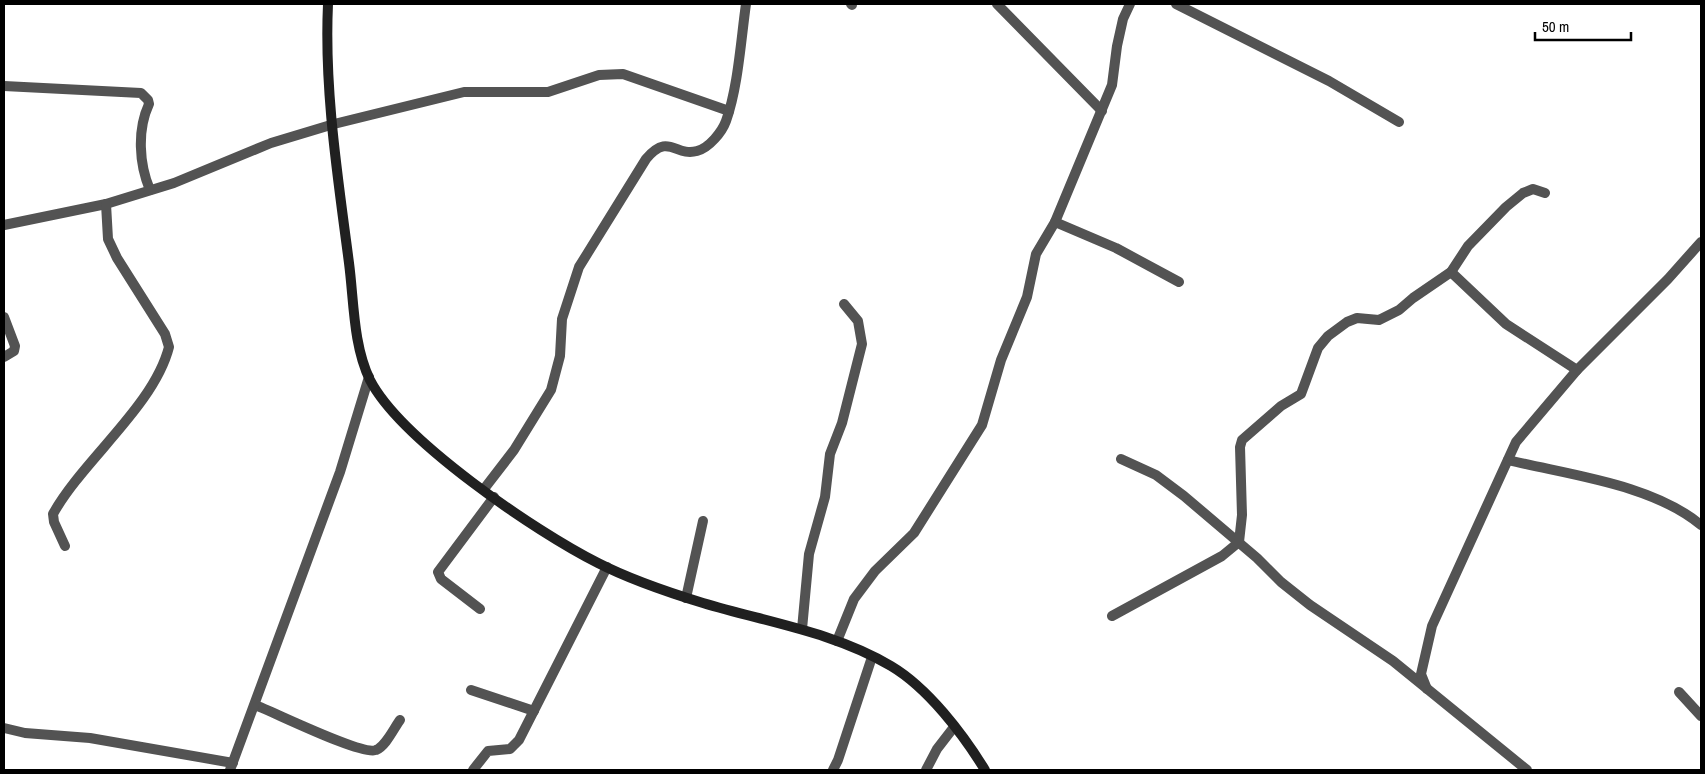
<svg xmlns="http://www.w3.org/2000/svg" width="1705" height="774" viewBox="0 0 1705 774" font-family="'Archivo Narrow',sans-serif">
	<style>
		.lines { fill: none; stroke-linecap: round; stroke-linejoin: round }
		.street { stroke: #535353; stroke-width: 10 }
		.secondary { stroke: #202020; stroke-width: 10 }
	</style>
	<rect width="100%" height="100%" fill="#fff"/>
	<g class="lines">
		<g class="street">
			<polyline points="851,4 852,5"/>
			<polyline points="997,4 1102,111"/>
			<polyline points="1176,4 1329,81 1399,122"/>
			<path d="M4,86L141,93L148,100L149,104C137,130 139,164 150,190"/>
			<polyline points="1055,222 1116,248 1179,282"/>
			<polyline points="4,225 106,204 174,183 271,143 334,124 464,92 548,92 599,75 623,74 729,111"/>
			<polyline points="1451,272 1506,324 1577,370"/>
			<polyline points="4,317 15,346 14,351 4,357"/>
			<polyline points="1121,459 1156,475 1184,496 1257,558 1281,582 1310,605 1393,661 1527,770"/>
			<path d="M1508,460C1569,475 1652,484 1701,525"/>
			<path d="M484,489L514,450L551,390L560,356L562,319L579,267L646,159C669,132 675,157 697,151C709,148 722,132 726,121C738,88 741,39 746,4"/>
			<path d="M65,546L54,522L53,514C83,460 154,406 169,347L165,334L117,258L108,239L106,204"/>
			<polyline points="686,598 703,521"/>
			<polyline points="480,609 441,579 438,572 494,497"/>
			<polyline points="1112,616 1222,556 1239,542 1242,515 1240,447 1242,440 1281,406 1301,394 1318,348 1328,336 1347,322 1357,318 1379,320 1399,310 1413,298 1451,272 1468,246 1506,207 1523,193 1533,189 1545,193"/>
			<polyline points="802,629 809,554 825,497 830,454 842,423 862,344 858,321 844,304"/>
			<polyline points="837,641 854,599 875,571 914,533 982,425 1001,360 1027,297 1036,254 1055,222 1112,85 1117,46 1123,19 1130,4"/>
			<polyline points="1427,689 1421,674 1432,626 1516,442 1577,370 1668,279 1701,242"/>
			<polyline points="471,690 534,711"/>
			<polyline points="1679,692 1701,716"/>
			<path d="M255,705C274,712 362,756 376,750C386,746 394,728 400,720"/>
			<polyline points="4,728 25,733 90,738 233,763"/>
			<polyline points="230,770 340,472 369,377"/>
			<polyline points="473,770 488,751 510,749 519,740 607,567"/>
			<polyline points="833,770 838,760 872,657"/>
			<polyline points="926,770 937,749 954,727"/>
		</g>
		<path class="secondary" d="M328,4C324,90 338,178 349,263C354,301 353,345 370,380C401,440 536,532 598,563C631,580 667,592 703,603C766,622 834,632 891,666C928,688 963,734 985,770"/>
	</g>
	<rect width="1705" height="774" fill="none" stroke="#000000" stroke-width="10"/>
	<path d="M1535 32v8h96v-8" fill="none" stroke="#000000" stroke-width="2.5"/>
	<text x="1542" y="32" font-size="15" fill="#000000" stroke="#ffffff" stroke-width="4" paint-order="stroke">50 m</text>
</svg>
